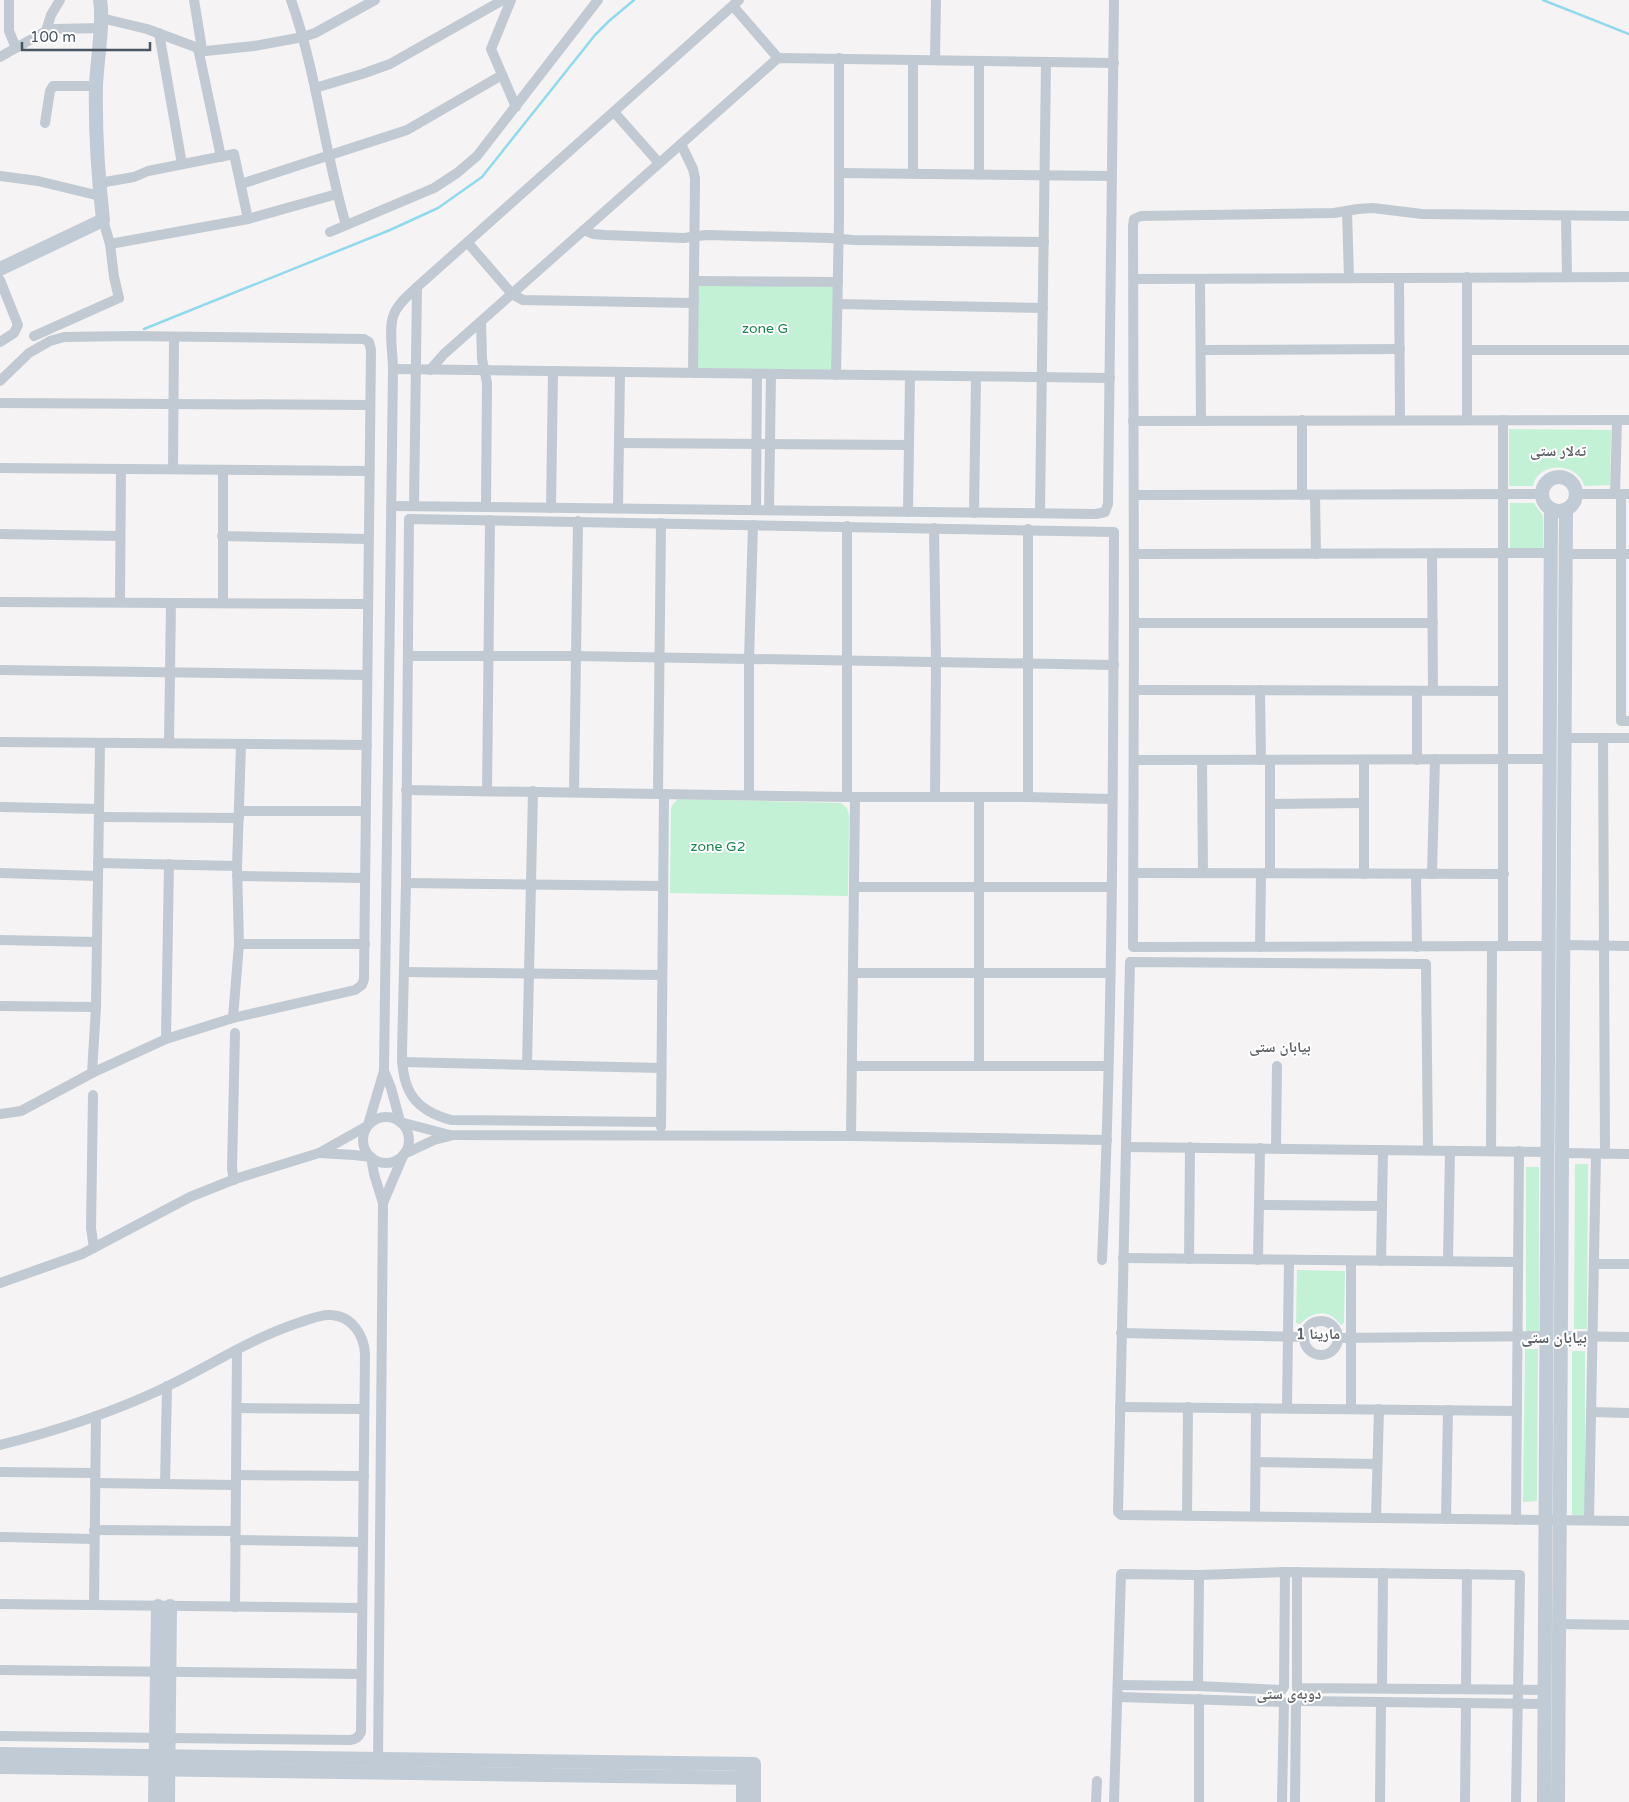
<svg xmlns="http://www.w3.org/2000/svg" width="1629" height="1802" viewBox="0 0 1629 1802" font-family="'Varela Round','Noto Naskh Arabic',sans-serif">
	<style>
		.green { fill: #c3f1d5 }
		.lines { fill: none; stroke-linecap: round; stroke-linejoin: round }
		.stream { stroke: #90daee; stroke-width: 2.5 }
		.street { stroke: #c1cad2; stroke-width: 10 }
		.secondary { stroke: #c1cbd6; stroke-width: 14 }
		.labels { text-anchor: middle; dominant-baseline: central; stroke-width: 4; stroke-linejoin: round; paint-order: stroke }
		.park-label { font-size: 14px; fill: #17864f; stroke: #fff }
		.neighbourhood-label { font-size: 15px; font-weight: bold; fill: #5f6368; stroke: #fff }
		.quarter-label { font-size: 16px; font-weight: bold; fill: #5f6368; stroke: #fff }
	</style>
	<rect width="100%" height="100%" fill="#f5f3f3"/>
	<g class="green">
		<polygon points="697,284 835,287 833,371 696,368"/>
		<path d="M1509,429L1611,430L1610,485L1584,486C1578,462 1538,461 1533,486H1509Z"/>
		<polygon points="1510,503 1534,503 1543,516 1543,549 1510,550"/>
		<polygon points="678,799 841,803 847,808 849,816 848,896 670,893 671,808 673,804"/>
		<polygon points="1575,1164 1588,1164 1587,1329 1574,1329"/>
		<rect x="1526" y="1167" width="13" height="165"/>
		<path d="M1297,1270L1345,1271L1344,1322L1342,1325C1338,1323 1337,1320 1333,1317C1322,1309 1309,1315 1300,1324L1296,1323Z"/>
		<polygon points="1525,1349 1538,1349 1537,1501 1523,1502"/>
		<rect x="1572" y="1351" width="13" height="165"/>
	</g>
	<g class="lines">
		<g class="stream">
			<polyline points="1543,0 1629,34"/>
			<polyline points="144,329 390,230 438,208 482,177 595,35 609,21 634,0"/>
		</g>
		<g class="street">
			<polyline points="9,0 9,31 16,48"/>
			<polyline points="194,0 202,49"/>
			<path d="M291,0C317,73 324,151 346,225"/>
			<polyline points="511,0 491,49 516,107"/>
			<polyline points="733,6 778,58"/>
			<polyline points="101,18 147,29 206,51 254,46 303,37 315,33 375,0"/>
			<polyline points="46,31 51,15 60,0"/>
			<polyline points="159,33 182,164"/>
			<polyline points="198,48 221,157"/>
			<polyline points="0,57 46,31 55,29 100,28"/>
			<polyline points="935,60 936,0"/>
			<polyline points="315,88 362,74 390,64 503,0"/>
			<polyline points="614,112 659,163"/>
			<polyline points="45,123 50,91 53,86 96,86"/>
			<polyline points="681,144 693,169 695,178 693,373"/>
			<polyline points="839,173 1112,176"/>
			<polyline points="913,174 913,60"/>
			<polyline points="979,174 979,61"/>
			<polyline points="0,176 38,181 100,196"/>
			<polyline points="99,183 134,177 148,171 234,154 248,219"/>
			<polyline points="241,184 407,130 502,75"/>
			<polyline points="1347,211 1349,278"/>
			<polyline points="1566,216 1567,277"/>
			<polyline points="584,230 593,234 605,235 684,238 706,235 829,238 853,240 1044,242"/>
			<polyline points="330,232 434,188 457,173 477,156 598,0"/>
			<polyline points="468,243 512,294 523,300 694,303"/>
			<polyline points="110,244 248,219 337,194"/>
			<polyline points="1467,277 1467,420"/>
			<polyline points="1399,278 1400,420"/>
			<polyline points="1133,279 1629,277"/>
			<polyline points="1200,279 1201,421"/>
			<polyline points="0,280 18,325 14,333 0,342"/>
			<polyline points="694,281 838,282"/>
			<polyline points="838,304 1043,308"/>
			<polyline points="481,322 482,359 487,383 486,507"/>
			<polyline points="34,336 119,298 114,277 110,244 103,220"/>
			<polyline points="1201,350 1400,349"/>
			<polyline points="1467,350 1629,350"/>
			<polyline points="393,369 1110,378"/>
			<polyline points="430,370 444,354 778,58 1114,63"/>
			<polyline points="836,375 839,218 839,58"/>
			<polyline points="0,381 29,353 50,341 64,337 130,336 364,339 369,342 371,350 364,979 362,985 355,990 233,1018 166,1039 92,1073 21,1111 0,1114"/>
			<polyline points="0,403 370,405"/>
			<polyline points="1133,421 1629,420"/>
			<polyline points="619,443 909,445"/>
			<polyline points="0,468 368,471"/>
			<polyline points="173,469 174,337"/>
			<polyline points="1576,494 1629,494"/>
			<polyline points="1615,494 1617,420"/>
			<polyline points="1621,494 1621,721 1629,721"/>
			<polyline points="1134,495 1541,494"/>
			<polyline points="1302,495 1302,420"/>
			<polyline points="1315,495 1316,554"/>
			<polyline points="391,506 1096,514 1105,512 1108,504 1114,0"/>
			<polyline points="414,506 417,287"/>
			<polyline points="551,508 553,371"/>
			<polyline points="618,508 620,372"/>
			<polyline points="756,510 757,374"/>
			<polyline points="769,510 771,374"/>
			<polyline points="908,512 910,376"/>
			<polyline points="974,513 976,377"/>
			<polyline points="1040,513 1046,62"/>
			<polyline points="934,528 936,662 935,797"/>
			<polyline points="1028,529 1028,797"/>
			<polyline points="0,534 120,536"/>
			<polyline points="222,536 368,539"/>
			<polyline points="1134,554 1551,553"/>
			<polyline points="1432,554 1433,690"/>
			<polyline points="1566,554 1629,554"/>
			<polyline points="0,602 368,604"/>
			<polyline points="120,602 121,469"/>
			<polyline points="223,602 223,470"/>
			<polyline points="1134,623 1433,623"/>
			<polyline points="408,656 575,656 1114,665"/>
			<polyline points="0,670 367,675"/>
			<polyline points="1134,690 1503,691"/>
			<polyline points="1260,690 1261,760"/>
			<polyline points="1565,738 1629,738"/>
			<polyline points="1603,738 1605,1154"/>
			<polyline points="0,742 367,745"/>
			<polyline points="169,743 171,603"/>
			<polyline points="1134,760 1550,759"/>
			<polyline points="1202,760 1203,873"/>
			<polyline points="1417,760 1417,691"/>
			<polyline points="406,790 847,797 1028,797 1112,799"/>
			<polyline points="487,791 490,520"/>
			<polyline points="574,792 578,521"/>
			<polyline points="658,793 661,523"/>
			<polyline points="749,795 749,659 753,525"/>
			<polyline points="847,797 847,526"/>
			<polyline points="1270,804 1364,803"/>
			<polyline points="0,807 99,809"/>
			<polyline points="239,811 365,811"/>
			<polyline points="99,817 239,818"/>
			<polyline points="98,863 237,866"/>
			<polyline points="0,873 98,876"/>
			<polyline points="1134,873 1504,874"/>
			<polyline points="1270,873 1270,760"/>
			<polyline points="1364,874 1364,760"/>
			<polyline points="1416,874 1417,947"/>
			<polyline points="1432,874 1435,759"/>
			<polyline points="237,876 365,878"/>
			<polyline points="406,883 663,886"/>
			<polyline points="854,887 1112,887"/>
			<polyline points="0,940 97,942"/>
			<polyline points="239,944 365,944"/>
			<polyline points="1564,945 1629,946"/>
			<polyline points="1503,946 1503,420"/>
			<polyline points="1548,946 1133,947 1134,623 1133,226 1134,219 1141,216 1334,213 1358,209 1373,208 1422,214 1629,216"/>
			<polyline points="1260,947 1261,874"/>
			<polyline points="404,972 662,975"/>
			<polyline points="854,973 1110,973"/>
			<polyline points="0,1006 96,1007"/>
			<polyline points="233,1018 239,944 237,866 241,745"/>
			<polyline points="166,1039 169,864"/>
			<polyline points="402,1062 661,1068"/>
			<polyline points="527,1065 533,791"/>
			<polyline points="853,1066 1108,1066"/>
			<polyline points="979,1066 979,797"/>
			<polyline points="384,1071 391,1088 400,1121"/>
			<polyline points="92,1073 96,1007 100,744"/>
			<polyline points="93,1095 91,1228 94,1248"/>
			<circle cx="386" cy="1140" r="23"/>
			<polyline points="400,1122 450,1135 851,1136 1107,1140"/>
			<path d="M661,1122L451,1120C414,1110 402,1090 402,1053L406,883L409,519L1114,532C1113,774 1113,1017 1102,1260"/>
			<path d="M368,1125L384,1071L393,369C393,354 388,327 394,314C398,303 409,295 417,287L739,0"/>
			<polyline points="661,1127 664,794"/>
			<polyline points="851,1136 855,797"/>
			<polyline points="1126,1147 1548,1152"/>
			<polyline points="1276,1148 1277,1066"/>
			<polyline points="1428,1150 1426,964 1130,962 1118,1512 1121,1515 1629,1521"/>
			<polyline points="1491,1151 1492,947"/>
			<polyline points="319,1153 354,1155 371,1157 374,1174 383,1203 378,1765"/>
			<polyline points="1563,1153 1629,1154"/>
			<polyline points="404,1154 434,1140 450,1136"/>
			<polyline points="234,1180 232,1169 235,1033"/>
			<polyline points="383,1203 403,1156"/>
			<polyline points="1259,1205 1382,1206"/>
			<polyline points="1123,1258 1518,1262"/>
			<polyline points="1189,1259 1190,1147"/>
			<polyline points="1258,1260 1260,1148"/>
			<polyline points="1381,1261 1383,1150"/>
			<polyline points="1448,1261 1450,1151"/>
			<polyline points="1594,1264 1629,1264"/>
			<polyline points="0,1283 82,1254 190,1197 235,1179 319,1153 367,1126"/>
			<circle cx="1321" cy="1338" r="17"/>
			<polyline points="1121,1333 1303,1337"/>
			<polyline points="1562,1336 1629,1337"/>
			<polyline points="1338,1338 1547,1336"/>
			<polyline points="1120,1407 1517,1411"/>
			<polyline points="237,1408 364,1409"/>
			<polyline points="1287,1408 1289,1260"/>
			<polyline points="1351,1409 1351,1261"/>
			<polyline points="1591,1412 1629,1413"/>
			<path d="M0,1445C52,1432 102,1416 151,1394C201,1372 246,1340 298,1323C308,1320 320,1314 331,1315C352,1316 364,1335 365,1354L361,1732C358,1738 356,1739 350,1740L0,1736"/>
			<polyline points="1256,1462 1377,1464"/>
			<polyline points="0,1472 95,1473"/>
			<polyline points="236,1475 364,1476"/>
			<polyline points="95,1483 236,1485"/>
			<polyline points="165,1484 167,1386"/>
			<polyline points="1187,1515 1188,1407"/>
			<polyline points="1255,1516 1256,1408"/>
			<polyline points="1376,1518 1379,1409"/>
			<polyline points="1446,1519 1448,1410"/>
			<polyline points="1516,1520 1519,1151"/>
			<polyline points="1589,1520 1596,1154"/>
			<polyline points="94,1530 235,1531"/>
			<polyline points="0,1537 94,1539"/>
			<polyline points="235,1540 363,1542"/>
			<polyline points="1297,1572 1297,1688 1544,1690"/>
			<polyline points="0,1604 362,1608"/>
			<polyline points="94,1605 96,1416"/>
			<polyline points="235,1607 237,1350"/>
			<polyline points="1559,1624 1629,1625"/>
			<polyline points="0,1670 361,1674"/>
			<polyline points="1118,1685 1198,1686 1282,1690"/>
			<polyline points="1198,1686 1199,1575"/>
			<polyline points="1284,1687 1285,1572"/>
			<polyline points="1382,1688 1383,1573"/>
			<polyline points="1466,1689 1467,1574"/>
			<polyline points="1118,1697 1283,1702"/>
			<polyline points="1298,1701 1544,1704"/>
			<polyline points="1096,1802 1097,1781"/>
			<polyline points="1114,1802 1121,1574 1199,1575 1285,1572 1520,1575 1516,1802"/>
			<polyline points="1199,1802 1199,1699"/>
			<polyline points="1282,1802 1284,1703"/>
			<polyline points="1295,1802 1296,1704"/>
			<polyline points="1380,1802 1381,1702"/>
			<polyline points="1465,1802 1466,1703"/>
		</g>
		<g class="secondary">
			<path d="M0,269L103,220C98,175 95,130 96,85C97,61 104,22 100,0"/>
			<circle cx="1559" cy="494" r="17"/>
			<polyline points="0,1754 754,1764 754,1802"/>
			<polyline points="0,1767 754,1778"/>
			<polyline points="155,1802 158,1606"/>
			<polyline points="168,1802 170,1606"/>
			<polyline points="743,1802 743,1770"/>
			<polyline points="1544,1802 1551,510"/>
			<polyline points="1558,1802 1566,510"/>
		</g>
	</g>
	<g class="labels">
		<g class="park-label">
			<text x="765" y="328">zone G</text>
			<text x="718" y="846">zone G2</text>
		</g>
		<g class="neighbourhood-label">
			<text x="1558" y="451">ته‌لار ستی</text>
			<text x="1280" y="1047">بیابان ستی</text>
			<text x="1318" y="1334">مارینا 1</text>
			<text x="1289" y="1694">دوبه‌ی ستی</text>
		</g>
		<g class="quarter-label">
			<text x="1554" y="1338">بیابان ستی</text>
		</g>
	</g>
	<path d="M22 42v8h128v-8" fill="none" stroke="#4a5661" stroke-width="2.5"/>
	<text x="30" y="42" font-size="15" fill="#4a5661" stroke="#ffffff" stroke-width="4" paint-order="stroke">100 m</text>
</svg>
